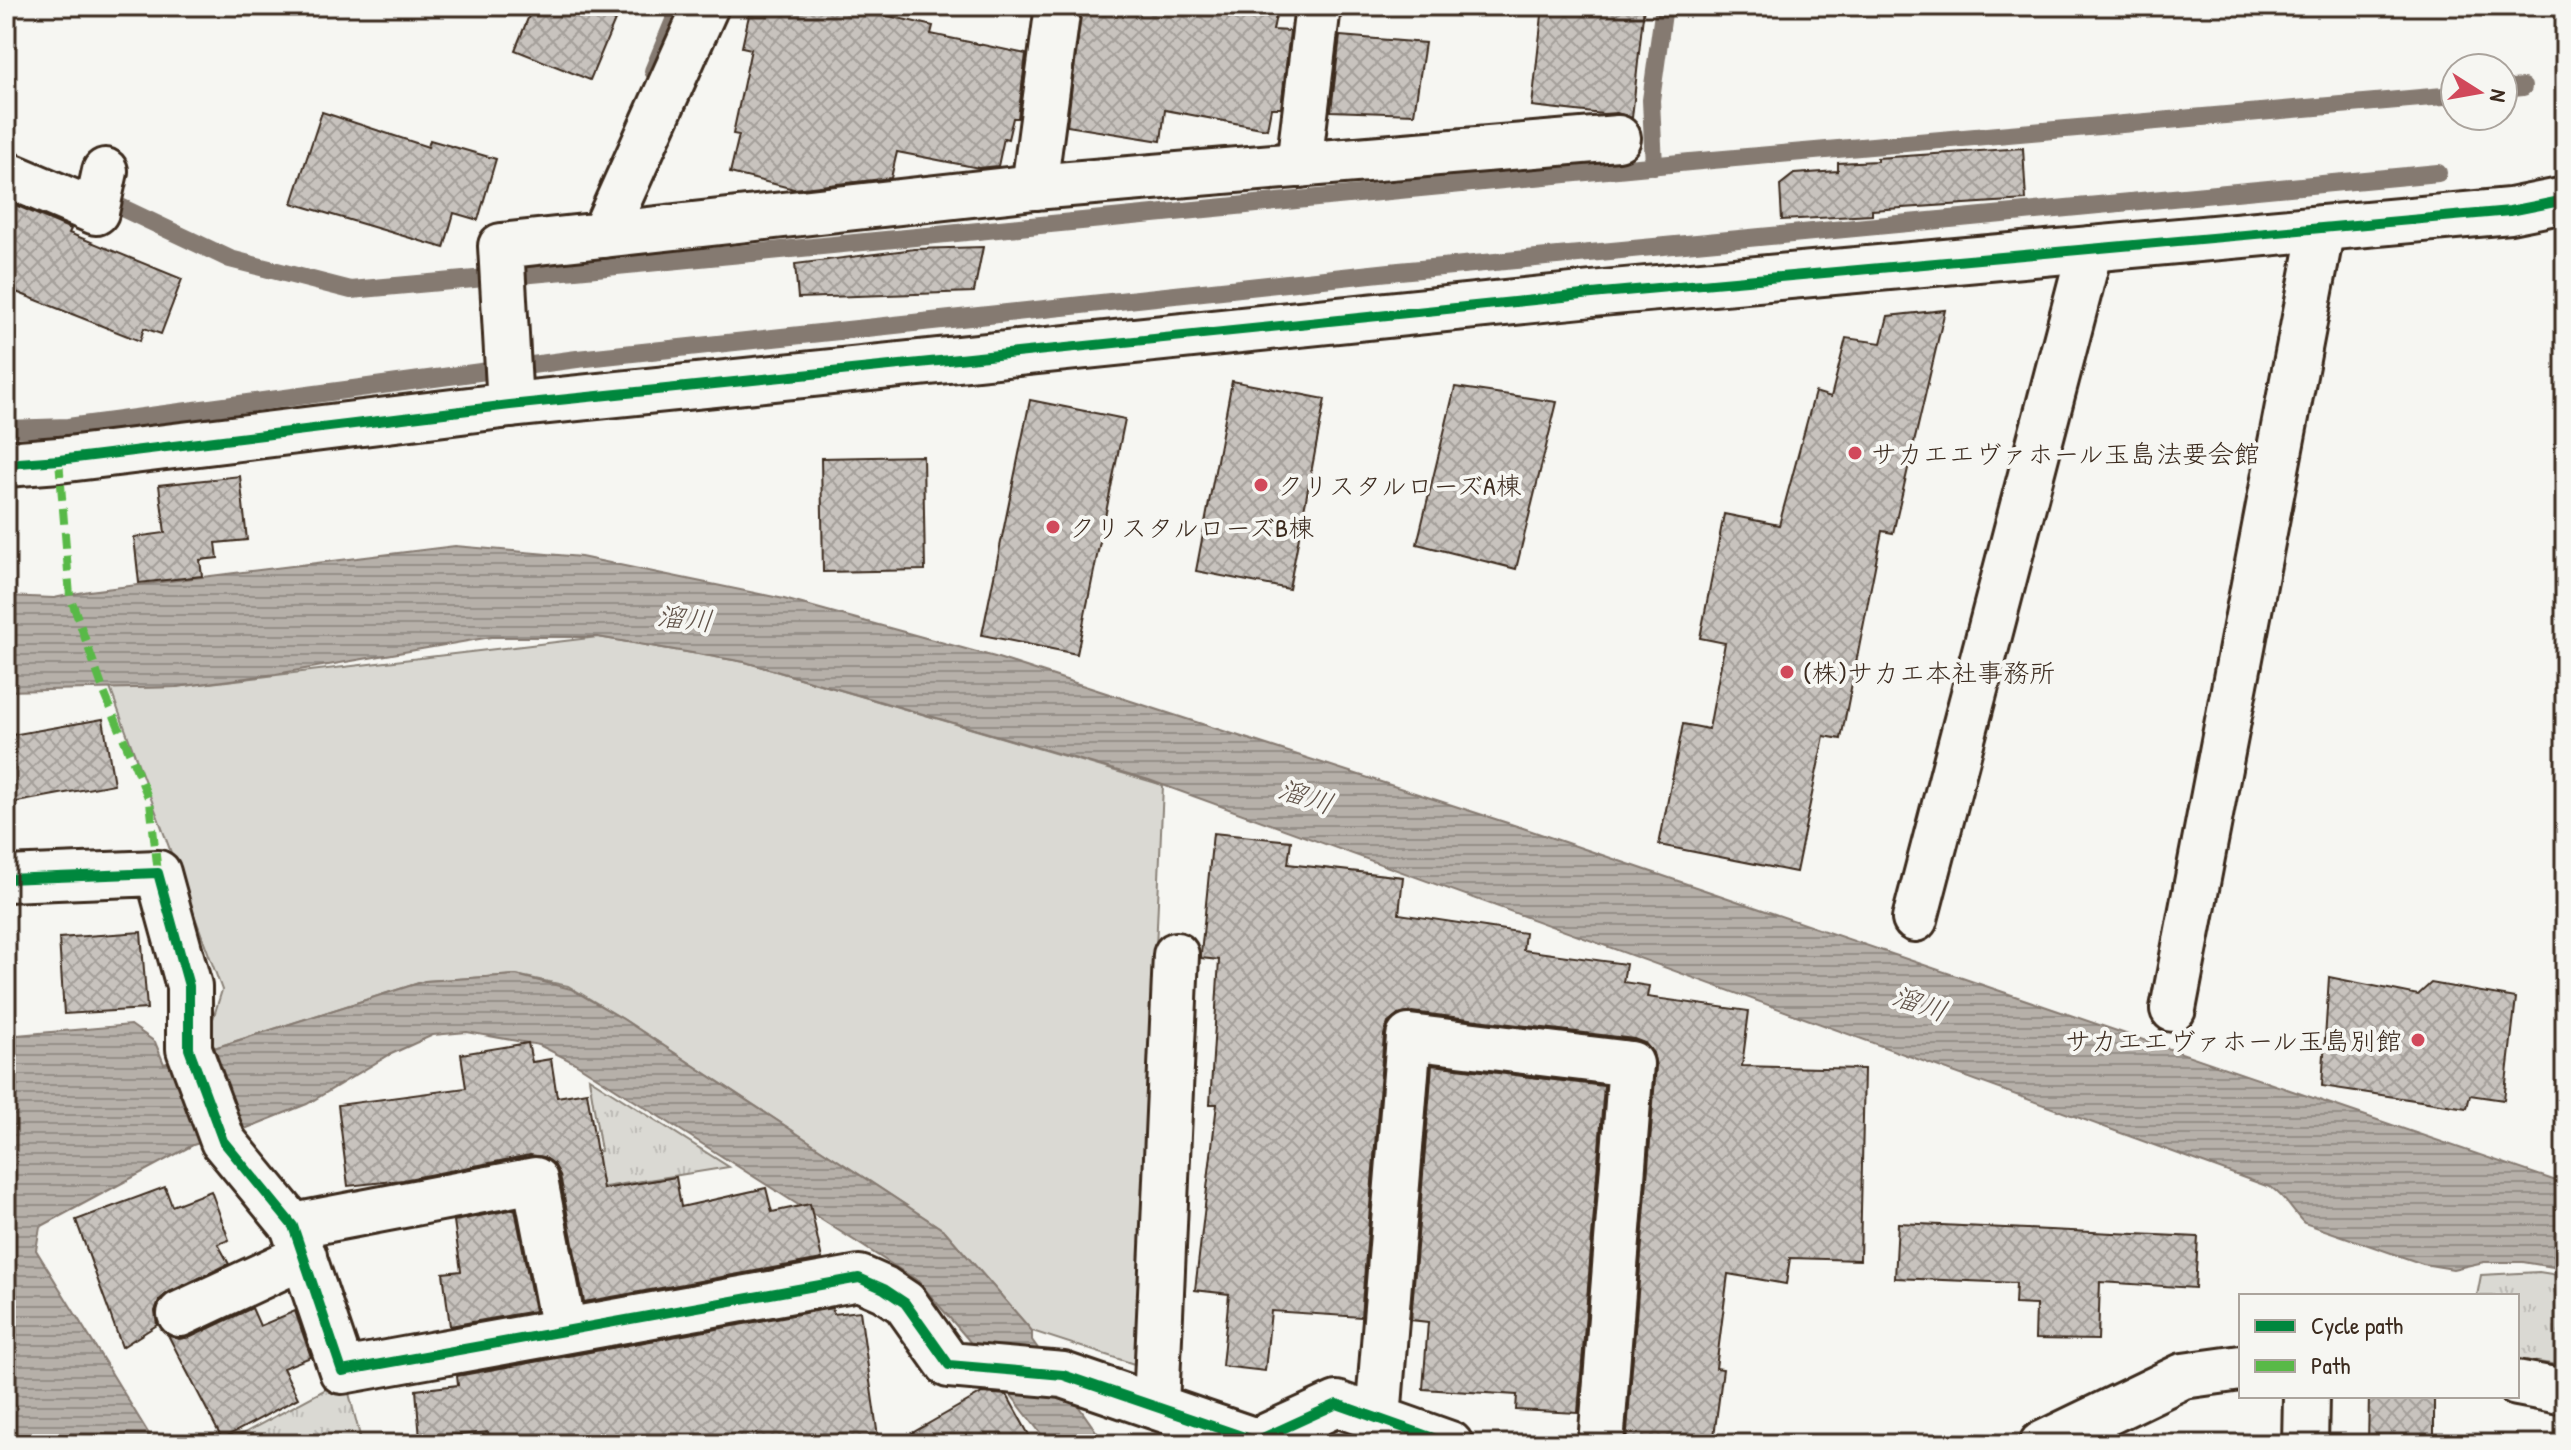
<svg xmlns="http://www.w3.org/2000/svg" width="2571" height="1450" viewBox="0 0 2571 1450" font-family="'Patrick Hand','Klee One',sans-serif">
	<style>
		.grass { fill: #dad9d3; stroke: #8a8278; stroke-width: 2 }
		.park { fill: url(#park-tufts); stroke: #8a8278; stroke-width: 2 }
		.water { fill: url(#water-rules); stroke: #857a71; stroke-width: 2 }
		.lines { fill: none; stroke-linecap: round; stroke-linejoin: round }
		.stream { stroke: #857a71; stroke-width: 18 }
		.building { fill: url(#building-cross-hatch); stroke: #3b2a1e; stroke-width: 2 }
		.minor-casing { stroke: #3b2a1e; stroke-width: 50 }
		.minor { stroke: #f6f6f2; stroke-width: 44 }
		.quiet { stroke: #58b947; stroke-width: 8; stroke-dasharray: 16 8; stroke-linecap: butt }
		.cycleway-casing { stroke: #f6f6f2; stroke-width: 15 }
		.cycleway { stroke: #00873e; stroke-width: 10 }
		.poi-dot { fill: #d1495b; stroke: #f6f6f2; stroke-width: 3 }
		.labels { text-anchor: middle; dominant-baseline: central; stroke-width: 8; stroke-linejoin: round; paint-order: stroke }
		.poi-label { font-size: 26px; fill: #3b2a1e; stroke: #f6f6f2; text-anchor: start }
		.water-label { font-size: 28px; font-style: italic; fill: #605248; stroke: #f6f6f2 }
	</style>
	<defs>
		<pattern id="park-tufts" width="24" height="20" patternUnits="userSpaceOnUse" patternTransform="scale(2)"><rect width="24" height="20" fill="#dad9d3"/><path d="M3 7l-1-3M5 7V3M7 7l1-3M15 17l-1-3M17 17v-4M19 17l1-3" fill="none" stroke="#bcbab5"/></pattern>
		<pattern id="water-rules" width="6" height="5" patternUnits="userSpaceOnUse" patternTransform="scale(2)"><rect width="6" height="5" fill="#b6b0a9"/><path d="M0 2.5h6" fill="none" stroke="#958f89"/></pattern>
		<pattern id="building-cross-hatch" width="8" height="8" patternUnits="userSpaceOnUse" patternTransform="scale(2)"><rect width="8" height="8" fill="#c8c3be"/><path d="M0 0l8 8M0 8l8-8" fill="none" stroke="#a49f9a"/></pattern>
	</defs>
	<rect width="100%" height="100%" fill="#f6f6f2"/>
	<filter id="ink" filterUnits="userSpaceOnUse"><feTurbulence type="fractalNoise" baseFrequency=".0125" numOctaves="2"/><feDisplacementMap in="SourceGraphic" scale="16" xChannelSelector="R" yChannelSelector="G"/><feConvolveMatrix kernelMatrix="1 2 1 2 8 2 1 2 1" color-interpolation-filters="sRGB"/></filter>
	<g filter="url(#ink)">
		<polygon class="grass" points="598,637 745,662 1163,785 1139,1348 1134,1364 1032,1331 945,1231 623,1019 568,986 516,975 425,981 214,1048 208,1035 222,990 110,688 176,687"/>
		<g class="park">
			<polygon points="589,1078 729,1167 561,1194 555,1159 601,1151"/>
			<polygon points="2539,1272 2565,1276 2565,1366 2517,1359 2517,1296 2477,1296 2481,1275"/>
			<polygon points="326,1389 349,1393 362,1444 224,1444"/>
		</g>
		<g class="water">
			<path d="M455,546L581,557L784,599L995,657L1523,828L2565,1184V1269L2523,1262H2484L2453,1269L2423,1264L2304,1223C2292,1211 2286,1198 2272,1188L1149,780L745,662L598,637H491L276,674L176,687L6,691V596L54,598L89,591Z"/>
			<polygon points="516,975 571,989 623,1019 945,1231 1032,1331 1032,1340 1105,1444 1049,1444 966,1337 918,1281 575,1063 539,1045 467,1032 433,1035 389,1055 307,1104 247,1128 193,1145 40,1227 36,1250 155,1444 6,1444 6,1036 131,1025 155,1042 164,1064 425,981"/>
		</g>
		<g class="lines">
			<g class="stream">
				<polyline points="653,71 680,6"/>
				<polyline points="2503,89 2523,87"/>
				<polyline points="1654,166 1651,100 1664,6"/>
				<polyline points="97,196 230,259 351,290 565,271 1690,162 2455,95"/>
				<polyline points="6,429 68,427 577,359 1399,271 2438,173"/>
			</g>
		</g>
		<g class="building">
			<polygon points="533,6 621,6 590,80 515,50"/>
			<polygon points="751,6 845,6 933,26 931,34 1026,54 1018,118 1013,118 1008,139 1004,138 998,166 979,168 897,152 891,178 794,189 730,173 739,135 733,134 751,49 742,47"/>
			<polygon points="1082,6 1278,6 1273,30 1290,31 1281,108 1271,108 1267,129 1165,110 1161,141 1067,126"/>
			<polygon points="1543,6 1644,6 1632,118 1617,113 1603,114 1532,106"/>
			<polygon points="1340,36 1425,43 1414,114 1331,111"/>
			<polygon points="322,112 428,147 430,140 496,159 478,220 454,213 444,248 292,203"/>
			<polygon points="2023,148 2026,200 1872,210 1872,215 1782,220 1780,185 1794,174 1838,171 1838,163 1877,161 1877,158"/>
			<polygon points="6,201 71,229 69,233 182,279 161,334 144,328 140,341 6,288"/>
			<polygon points="983,247 974,292 798,298 795,264 915,249"/>
			<polygon points="1945,310 1893,533 1882,531 1841,739 1824,736 1796,872 1659,845 1683,724 1709,729 1725,643 1700,638 1724,514 1779,525 1815,392 1831,397 1846,338 1881,343 1888,316"/>
			<polygon points="1232,381 1325,399 1289,589 1196,571"/>
			<polygon points="1455,387 1557,402 1516,569 1417,544"/>
			<polygon points="1030,400 1125,419 1077,654 982,635"/>
			<polygon points="923,456 925,570 823,572 821,458"/>
			<polygon points="240,476 247,540 216,543 218,558 200,560 202,576 139,583 134,537 165,533 159,485"/>
			<polygon points="103,719 114,784 6,804 6,736"/>
			<polygon points="1213,833 1291,841 1288,864 1403,877 1399,914 1525,933 1523,950 1626,964 1623,982 1649,986 1647,997 1749,1011 1742,1066 1864,1069 1860,1260 1790,1258 1786,1284 1728,1274 1716,1368 1723,1369 1713,1444 1626,1444 1656,1066 1653,1053 1645,1043 1634,1039 1412,1012 1398,1015 1388,1023 1384,1035 1361,1317 1271,1311 1265,1371 1222,1366 1229,1294 1195,1290 1217,1104 1210,1104 1219,960 1201,958 1201,954"/>
			<polygon points="141,932 147,1009 64,1014 59,938"/>
			<polygon points="2329,977 2418,995 2431,983 2516,998 2504,1100 2470,1095 2467,1108 2322,1086"/>
			<polygon points="528,1043 532,1062 551,1059 557,1097 587,1092 603,1189 676,1177 681,1207 766,1188 772,1212 810,1204 822,1259 584,1302 560,1175 554,1164 544,1157 530,1155 403,1180 348,1186 338,1105 466,1088 461,1054"/>
			<polygon points="1432,1065 1604,1086 1578,1413 1516,1410 1517,1395 1423,1389 1428,1322 1411,1320"/>
			<polygon points="165,1187 172,1206 211,1191 229,1240 218,1244 229,1264 169,1292 159,1300 155,1311 157,1325 122,1347 76,1220"/>
			<polygon points="515,1209 535,1311 450,1326 443,1273 461,1271 454,1221"/>
			<polygon points="1898,1223 2198,1237 2195,1288 2100,1282 2098,1340 2035,1339 2036,1305 2015,1304 2016,1283 1895,1278"/>
			<polygon points="252,1308 260,1326 295,1311 311,1357 283,1368 298,1398 222,1439 168,1335 179,1339 191,1337"/>
			<polygon points="832,1308 834,1314 860,1311 879,1444 490,1444 488,1432 420,1439 416,1390 458,1385 457,1376"/>
			<polygon points="982,1393 1007,1395 1034,1444 893,1444"/>
			<polygon points="2369,1396 2434,1396 2434,1444 2368,1444"/>
		</g>
		<g class="lines">
			<defs>
				<g id="minor">
					<polyline points="1299,165 1318,6"/>
					<polyline points="6,174 96,212 105,171"/>
					<polyline points="1034,187 1058,6"/>
					<polyline points="603,235 1034,187 1618,138"/>
					<polyline points="510,405 501,246 603,235 706,6"/>
					<polyline points="6,464 59,460 510,405 1602,293 2510,211 2565,200"/>
					<polyline points="6,879 158,873 189,986 189,1049 223,1141 293,1226 342,1371 859,1278 884,1289 905,1303 949,1365 1063,1375 1256,1441 1337,1404 1450,1444"/>
					<polyline points="1915,919 2090,249"/>
					<polyline points="2173,1009 2322,228"/>
					<polyline points="293,1226 535,1180 564,1330"/>
					<polyline points="180,1314 304,1256"/>
					<polyline points="2517,1383 2565,1392"/>
					<polyline points="1156,1405 1176,955"/>
					<polyline points="1378,1418 1409,1037 1631,1064 1601,1444"/>
					<polyline points="2042,1444 2183,1376 2241,1368"/>
					<polyline points="2305,1444 2306,1396"/>
				</g>
			</defs>
			<use href="#minor" class="minor-casing"/>
			<use href="#minor" class="minor"/>
			<polyline class="quiet" points="59,460 70,596 104,692 150,802 158,873"/>
			<defs>
				<g id="cycleway">
					<polyline points="6,464 59,460 510,405 1602,293 2510,211 2565,200"/>
					<polyline points="6,879 158,873 189,986 189,1049 223,1141 293,1226 342,1371 859,1278 884,1289 905,1303 949,1365 1063,1375 1256,1441 1337,1404 1450,1444"/>
				</g>
			</defs>
			<use href="#cycleway" class="cycleway-casing"/>
			<use href="#cycleway" class="cycleway"/>
		</g>
	</g>
	<g class="poi-dot">
		<circle cx="1855" cy="453" r="8"/>
		<circle cx="1261" cy="485" r="8"/>
		<circle cx="1053" cy="527" r="8"/>
		<circle cx="1787" cy="672" r="8"/>
		<circle cx="2418" cy="1040" r="8"/>
	</g>
	<g class="labels">
		<g class="poi-label">
			<text x="1871" y="453">サカエエヴァホール玉島法要会館</text>
			<text x="1277" y="485">クリスタルローズA棟</text>
			<text x="1069" y="527">クリスタルローズB棟</text>
			<text x="1803" y="672">(株)サカエ本社事務所</text>
			<text x="2402" y="1040" text-anchor="end">サカエエヴァホール玉島別館</text>
		</g>
		<g class="water-label">
			<text transform="translate(685 618) rotate(6)">溜川</text>
			<text transform="translate(1306 796) rotate(18)">溜川</text>
			<text transform="translate(1920 1003) rotate(19)">溜川</text>
		</g>
	</g>
	<rect width="2571" height="1450" fill="none" stroke="#f6f6f2" stroke-width="32"/>
	<rect x="16" y="16" width="2539" height="1418" fill="none" stroke="#3b2a1e" stroke-width="3" filter="url(#ink)"/>
	<rect x="2239" y="1294" width="280" height="104" fill="#f6f6f2" stroke="#aba49d" stroke-width="2"/>
	<rect x="2255" y="1320" width="40" height="12" fill="#00873e" stroke="#aba49d" stroke-width="2"/>
	<text x="2311" y="1334" font-size="24" fill="#3b2a1e">Cycle path</text>
	<rect x="2255" y="1360" width="40" height="12" fill="#58b947" stroke="#aba49d" stroke-width="2"/>
	<text x="2311" y="1374" font-size="24" fill="#3b2a1e">Path</text>
	<g transform="translate(2479 92) rotate(101)"><circle r="38" fill="#f6f6f2" stroke="#aba49d" stroke-width="2"/>
	<path d="M0-6L14 30L0 20L-14 30Z" fill="#d1495b"/>
	<text y="-12" font-size="22" font-weight="bold" text-anchor="middle" fill="#3b2a1e">N</text>
	</g>
</svg>
